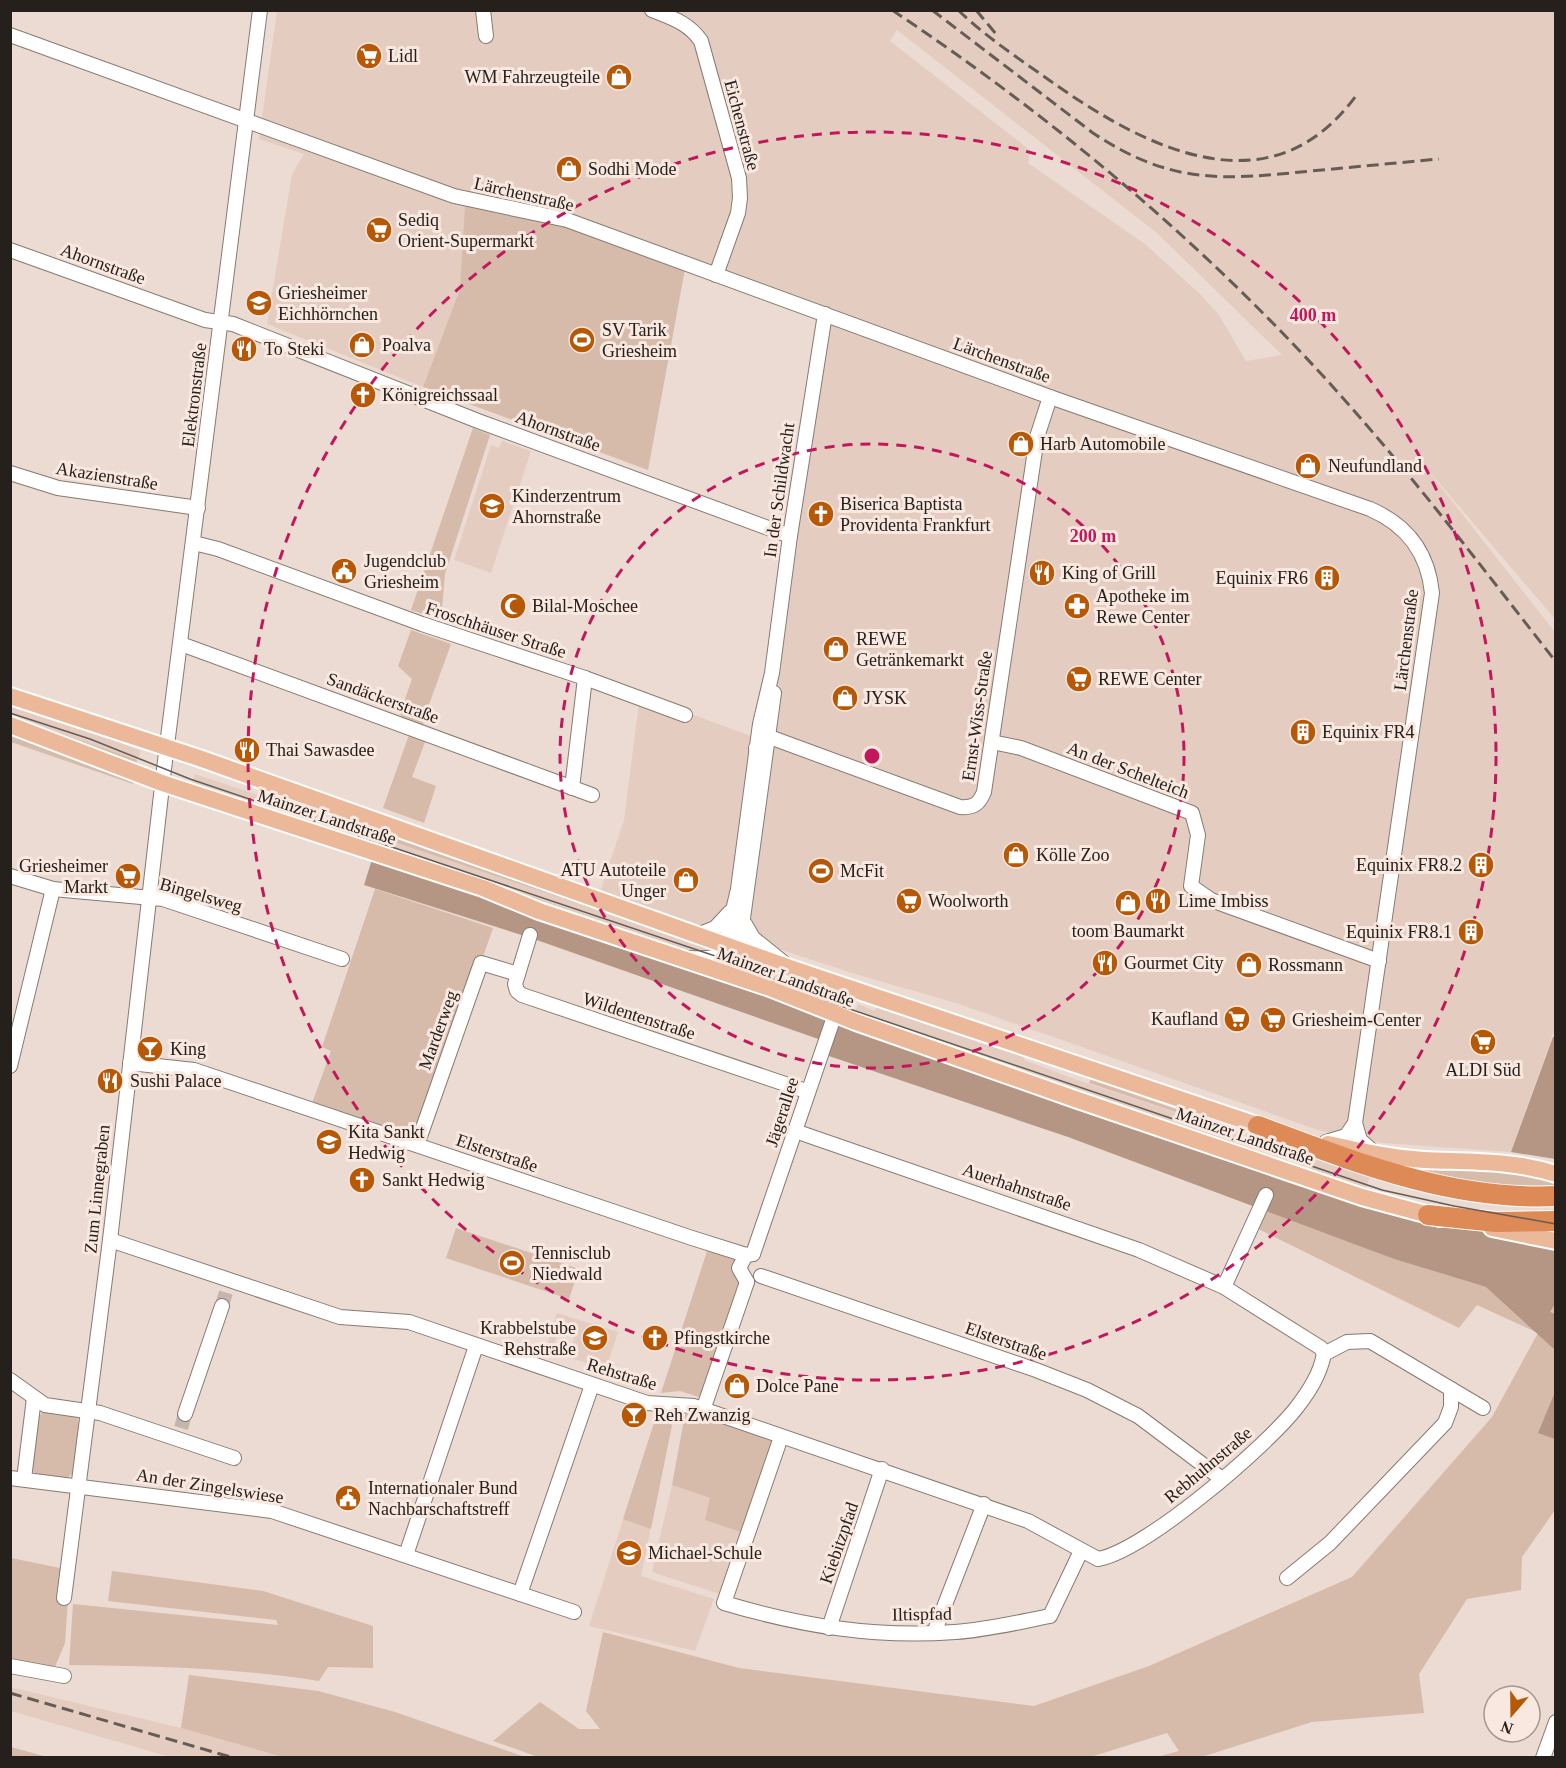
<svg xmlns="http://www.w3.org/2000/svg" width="1566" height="1768" viewBox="0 0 1566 1768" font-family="Georgia,serif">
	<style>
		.built { fill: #e4cdc0; fill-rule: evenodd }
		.green { fill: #d6baaa }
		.forest { fill: #b59684 }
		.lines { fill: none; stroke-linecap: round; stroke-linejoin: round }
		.minor-tunnel { stroke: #c4b6ae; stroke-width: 14; stroke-dasharray: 14 7; stroke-linecap: butt }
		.minor-casing { stroke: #887a71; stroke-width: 16 }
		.major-casing { stroke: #fff; stroke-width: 20 }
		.highway-casing { stroke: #fff; stroke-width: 22 }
		.minor { stroke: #fff; stroke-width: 14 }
		.major { stroke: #ebb99a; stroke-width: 16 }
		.highway { stroke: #dd8a56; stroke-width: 20 }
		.tram { stroke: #655c57; stroke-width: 1.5 }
		.rail { stroke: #655c57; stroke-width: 3; stroke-dasharray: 12 6; stroke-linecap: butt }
		.ring { fill: none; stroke: #c2185b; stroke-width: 3; stroke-dasharray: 10 8 }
		.labels { text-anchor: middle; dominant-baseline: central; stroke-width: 6; stroke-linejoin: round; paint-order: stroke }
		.poi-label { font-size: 18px; fill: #26201d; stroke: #f8e8df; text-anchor: start }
		.street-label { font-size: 18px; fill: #26201d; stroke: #f8e8df }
		.centre { fill: #c2185b; stroke: #f8e8df; stroke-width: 3 }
		.ring-label { font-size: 18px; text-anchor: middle; font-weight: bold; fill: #c2185b; stroke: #f8e8df; stroke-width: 6; stroke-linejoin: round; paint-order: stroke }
	</style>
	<rect width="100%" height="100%" fill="#ebdbd2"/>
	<g class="built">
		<path d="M277,11H1555V619L1418,458L1555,632V1029L1511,1152L1383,1143L1318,1130L956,1003L855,974L703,924L697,935L600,892L624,820L640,695L767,742L821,318L564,224L466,206L460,289L423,387L267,324L292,174L304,154L259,139ZM897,30L1157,233L1282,355L1246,361L1219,315L1201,295L1145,244L1028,163L1030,150L890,41Z"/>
		<polygon points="502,441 531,451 491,573 454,560 491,445 499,448"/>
		<polygon points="10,706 83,728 141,751 137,760 11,716"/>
		<polygon points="195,774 379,836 375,846 192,783"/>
		<polygon points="385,839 713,948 718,954 704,956 381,847"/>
		<polygon points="738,957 821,990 828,1004 750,974"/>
		<polygon points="858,1004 875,1011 877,1006 1025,1056 1024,1060 1080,1081 1370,1176 1366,1188 855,1013"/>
		<polygon points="557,1313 618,1332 606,1369 568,1357 575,1335 559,1330 550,1357 544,1354"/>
		<polygon points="656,1417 672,1425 641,1576 714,1599 695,1651 589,1626"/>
		<polygon points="672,1485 710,1498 747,1534 726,1596 652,1572"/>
		<polygon points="10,1687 181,1728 283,1757 170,1757 11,1711"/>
	</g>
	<g class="green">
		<polygon points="465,206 564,224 685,269 648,470 423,387 460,289"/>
		<polygon points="473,428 490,435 445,574 441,620 411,610"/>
		<polygon points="411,630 451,644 423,721 425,742 412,777 436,786 424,823 383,808 409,735 400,713 412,679 398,666"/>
		<polygon points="11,716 137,760 136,764 11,719"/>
		<polygon points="10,733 134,780 133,784 11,742"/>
		<polygon points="387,834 715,949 385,839"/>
		<polygon points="375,889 493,928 417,1145 310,1109 331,1051 322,1047"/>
		<polygon points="1091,1079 1218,1124 1218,1126 1089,1083"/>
		<polygon points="1086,1093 1214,1136 1085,1097"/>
		<polygon points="1391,1163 1497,1169 1555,1181 1555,1190 1470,1185"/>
		<polygon points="1260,1207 1394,1259 1486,1287 1550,1312 1555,1304 1555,1510 1522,1557 1521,1590 1467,1599 1419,1674 1424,1713 1312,1722 1198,1758 1157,1757 1179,1751 1167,1733 1094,1756 541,1758 493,1741 540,1702 579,1729 600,1729 586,1711 603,1632 739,1668 1034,1706 1149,1666 1352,1577 1492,1417 1538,1333 1477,1305 1459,1328 1246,1223"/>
		<polygon points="456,1228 579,1269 569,1299 446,1258"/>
		<polygon points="709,1245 744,1256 745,1281 705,1399 680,1391 661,1393"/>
		<polygon points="692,1410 775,1438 747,1534 705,1520 710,1498 672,1485 685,1414"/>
		<polygon points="43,1412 77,1417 79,1423 73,1473 66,1479 37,1476 32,1469 36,1419"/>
		<polygon points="656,1417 672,1425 651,1529 623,1519"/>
		<polygon points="11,1558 70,1570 65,1643 54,1669 11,1668"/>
		<path d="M112,1571L263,1591L373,1626V1668L328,1667L319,1681C237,1668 153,1666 69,1665L73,1604L278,1625L276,1620L108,1601Z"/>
		<polygon points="189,1675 318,1691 395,1712 525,1757 283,1757 181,1728"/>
		<polygon points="11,1747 47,1757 11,1757"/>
	</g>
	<g class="forest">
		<polygon points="374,853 1260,1162 1555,1241 1555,1304 1550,1312 1555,1314 1555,1350 1486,1287 1394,1259 1068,1137 820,1053 824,1041 531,938 364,885"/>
		<polygon points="1555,1036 1555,1159 1511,1152 1553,1037"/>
		<polygon points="1555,1392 1555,1439 1538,1433"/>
	</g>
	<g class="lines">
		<g class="minor-tunnel">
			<polyline points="222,1306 226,1292"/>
			<polyline points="181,1428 185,1414"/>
		</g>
		<defs>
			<g id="minor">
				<polyline points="483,10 486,36"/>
				<path d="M652,10C672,18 689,23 701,41L739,178L740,198L738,213L716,275"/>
				<path d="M10,35L454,196L567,220L1050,397L1370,509C1407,525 1428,552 1432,593L1355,1123L1346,1136L1326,1142"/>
				<polyline points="10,250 205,320 233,324 478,421 790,536"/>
				<polyline points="10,473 58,488 198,508"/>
				<polyline points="194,543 218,549 422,624 585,678 685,715"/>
				<polyline points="181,644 592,795"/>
				<polyline points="992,742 1021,748 1192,813 1198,835 1191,886 1211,900 1379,961"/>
				<path d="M756,748L769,738L775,739L960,807C974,808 979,804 984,792L1037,437L1050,397"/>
				<polyline points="572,788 585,678"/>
				<polyline points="10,876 53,889 163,899 342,959"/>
				<polyline points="745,924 753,938 784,963"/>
				<polyline points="530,935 515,984 517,991 522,995 806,1091"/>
				<polyline points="697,935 715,928 730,912"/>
				<path d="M690,958C707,959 733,959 740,940L774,693"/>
				<polyline points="748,980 730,956 726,940 738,889 760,724 772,673 790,536 825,314"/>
				<polyline points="130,1063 194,1070 692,1238 746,1255 753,1254"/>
				<polyline points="10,1066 53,889"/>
				<polyline points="1355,1123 1360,1140 1375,1153"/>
				<polyline points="795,1131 1139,1250 1224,1287 1321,1348 1324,1354"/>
				<polyline points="417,1145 481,963 518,974"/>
				<path d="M110,1240L340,1317L409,1322L647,1403L694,1406L1028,1521L1098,1559C1145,1551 1267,1446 1297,1407C1310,1390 1320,1374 1324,1354"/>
				<polyline points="753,1254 835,1014 835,998 828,980"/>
				<polyline points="746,1255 739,1268 747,1282"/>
				<polyline points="761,1276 1036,1370 1087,1390 1138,1416 1222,1479"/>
				<polyline points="1224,1287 1266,1195"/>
				<polyline points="1324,1354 1347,1342 1370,1341 1483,1408"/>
				<polyline points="10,1380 45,1405 100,1413 234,1458"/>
				<polyline points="703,1410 747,1282"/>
				<polyline points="185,1414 222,1306"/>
				<path d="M781,1437L724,1603C802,1626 874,1638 955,1632C987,1630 1019,1622 1050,1616L1081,1551"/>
				<polyline points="10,1478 272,1511 574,1612"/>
				<polyline points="24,1479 34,1398"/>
				<polyline points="406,1555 476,1346"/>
				<polyline points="1287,1578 1330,1543 1445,1423 1451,1407 1451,1389"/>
				<polyline points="520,1594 592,1385"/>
				<polyline points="64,1598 110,1240 164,769 260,10"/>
				<polyline points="829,1628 882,1469"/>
				<polyline points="934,1633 984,1504"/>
				<polyline points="10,1666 64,1676"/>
				<polyline points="1543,1758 1556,1722"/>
			</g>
			<g id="major">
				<polyline points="10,696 199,758 793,969 1269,1129"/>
				<polyline points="10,725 162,783 483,888 539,911 770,988 856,1022 1075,1099 1362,1197 1440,1218"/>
				<path d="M1328,1144C1360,1151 1391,1158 1424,1160C1469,1162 1512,1160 1556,1174"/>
				<polyline points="1492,1228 1556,1241"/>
			</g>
			<g id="highway">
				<path d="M1258,1126C1355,1162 1451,1201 1556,1196"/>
				<polyline points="1428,1215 1496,1222 1556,1221"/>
			</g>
		</defs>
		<use href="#minor" class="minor-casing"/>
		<use href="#major" class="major-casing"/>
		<use href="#highway" class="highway-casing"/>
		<use href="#minor" class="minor"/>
		<use href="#major" class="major"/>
		<use href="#highway" class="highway"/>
		<polyline class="tram" points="10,713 90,739 190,779 733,962 835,1004 1382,1190 1454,1206 1556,1224"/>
		<g class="rail">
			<path d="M892,10C1060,122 1216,254 1350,406C1422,488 1488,575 1556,662"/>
			<path d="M932,10L1093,133C1171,185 1223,180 1311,171C1354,167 1396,163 1439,159"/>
			<path d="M958,10C986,37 1018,58 1049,80C1146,149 1272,214 1358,93"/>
			<polyline points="976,10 996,34"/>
			<polyline points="10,1693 234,1758"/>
		</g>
	</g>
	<g class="ring">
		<circle cx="872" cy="756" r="312"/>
		<circle cx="872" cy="756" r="624"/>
	</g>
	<defs>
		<symbol id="supermarket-disc" viewBox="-11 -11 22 22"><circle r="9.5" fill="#b65806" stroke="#f8e8df"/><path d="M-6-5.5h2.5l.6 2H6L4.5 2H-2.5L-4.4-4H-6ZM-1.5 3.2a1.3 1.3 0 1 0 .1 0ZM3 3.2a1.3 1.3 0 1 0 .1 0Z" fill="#fff"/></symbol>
		<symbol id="shop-disc" viewBox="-11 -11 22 22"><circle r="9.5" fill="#b65806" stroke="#f8e8df"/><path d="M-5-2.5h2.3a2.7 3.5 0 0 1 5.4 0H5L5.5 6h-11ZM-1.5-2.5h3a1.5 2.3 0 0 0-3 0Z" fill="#fff"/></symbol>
		<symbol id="school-disc" viewBox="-11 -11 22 22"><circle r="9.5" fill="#b65806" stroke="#f8e8df"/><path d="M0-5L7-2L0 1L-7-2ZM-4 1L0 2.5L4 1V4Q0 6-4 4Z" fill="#fff"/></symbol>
		<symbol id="stadium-disc" viewBox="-11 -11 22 22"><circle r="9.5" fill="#b65806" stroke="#f8e8df"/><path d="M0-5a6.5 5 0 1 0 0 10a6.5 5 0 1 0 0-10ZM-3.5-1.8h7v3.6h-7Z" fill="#fff"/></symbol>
		<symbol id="restaurant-disc" viewBox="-11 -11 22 22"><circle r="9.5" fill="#b65806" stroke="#f8e8df"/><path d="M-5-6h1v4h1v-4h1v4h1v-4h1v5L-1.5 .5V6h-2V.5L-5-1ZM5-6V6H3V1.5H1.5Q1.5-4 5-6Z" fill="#fff"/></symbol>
		<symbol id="church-disc" viewBox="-11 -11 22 22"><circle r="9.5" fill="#b65806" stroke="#f8e8df"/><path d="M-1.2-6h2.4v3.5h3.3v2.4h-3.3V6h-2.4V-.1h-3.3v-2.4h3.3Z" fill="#fff"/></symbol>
		<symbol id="civic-disc" viewBox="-11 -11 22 22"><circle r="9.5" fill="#b65806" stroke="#f8e8df"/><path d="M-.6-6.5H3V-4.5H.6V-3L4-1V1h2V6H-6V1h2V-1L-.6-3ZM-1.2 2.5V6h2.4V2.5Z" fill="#fff"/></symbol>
		<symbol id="building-disc" viewBox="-11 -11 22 22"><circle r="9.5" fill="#b65806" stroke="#f8e8df"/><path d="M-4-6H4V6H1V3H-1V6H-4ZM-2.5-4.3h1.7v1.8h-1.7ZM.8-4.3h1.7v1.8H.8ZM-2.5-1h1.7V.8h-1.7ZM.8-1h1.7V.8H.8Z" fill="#fff"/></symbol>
		<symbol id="mosque-disc" viewBox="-11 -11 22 22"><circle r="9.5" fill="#b65806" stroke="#f8e8df"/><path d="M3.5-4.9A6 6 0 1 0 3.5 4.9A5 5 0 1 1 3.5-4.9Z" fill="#fff"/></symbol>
		<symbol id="pharmacy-disc" viewBox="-11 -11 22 22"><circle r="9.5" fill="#b65806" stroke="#f8e8df"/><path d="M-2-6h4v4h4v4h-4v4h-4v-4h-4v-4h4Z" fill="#fff"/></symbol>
		<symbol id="bar-disc" viewBox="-11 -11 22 22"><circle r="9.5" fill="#b65806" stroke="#f8e8df"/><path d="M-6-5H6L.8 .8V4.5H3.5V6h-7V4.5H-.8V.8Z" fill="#fff"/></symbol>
	</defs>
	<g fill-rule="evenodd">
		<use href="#supermarket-disc" x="354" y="41" width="30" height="30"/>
		<use href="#shop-disc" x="604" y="62" width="30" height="30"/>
		<use href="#shop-disc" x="554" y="154" width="30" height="30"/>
		<use href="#supermarket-disc" x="364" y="215" width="30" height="30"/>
		<use href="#school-disc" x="244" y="288" width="30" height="30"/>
		<use href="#stadium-disc" x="567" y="325" width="30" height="30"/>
		<use href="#shop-disc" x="347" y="330" width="30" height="30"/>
		<use href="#restaurant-disc" x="229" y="334" width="30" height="30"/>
		<use href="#church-disc" x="348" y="380" width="30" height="30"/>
		<use href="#shop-disc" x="1006" y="429" width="30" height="30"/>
		<use href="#shop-disc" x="1293" y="451" width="30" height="30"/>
		<use href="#school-disc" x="477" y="491" width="30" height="30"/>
		<use href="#church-disc" x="806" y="499" width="30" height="30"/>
		<use href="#civic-disc" x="329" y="556" width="30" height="30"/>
		<use href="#restaurant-disc" x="1027" y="558" width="30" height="30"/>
		<use href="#building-disc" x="1312" y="563" width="30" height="30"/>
		<use href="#mosque-disc" x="498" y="591" width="30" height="30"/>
		<use href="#pharmacy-disc" x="1062" y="591" width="30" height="30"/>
		<use href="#shop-disc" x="821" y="634" width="30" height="30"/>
		<use href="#supermarket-disc" x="1064" y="664" width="30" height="30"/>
		<use href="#shop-disc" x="830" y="683" width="30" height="30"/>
		<use href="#building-disc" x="1288" y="717" width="30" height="30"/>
		<use href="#restaurant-disc" x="232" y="735" width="30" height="30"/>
		<use href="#shop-disc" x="1001" y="840" width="30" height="30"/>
		<use href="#building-disc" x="1466" y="850" width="30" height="30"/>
		<use href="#stadium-disc" x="806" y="856" width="30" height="30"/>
		<use href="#supermarket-disc" x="113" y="861" width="30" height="30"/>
		<use href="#shop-disc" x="671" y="865" width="30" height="30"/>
		<use href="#supermarket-disc" x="894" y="886" width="30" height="30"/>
		<use href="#restaurant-disc" x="1143" y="886" width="30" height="30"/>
		<use href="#shop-disc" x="1113" y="888" width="30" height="30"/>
		<use href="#building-disc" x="1456" y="917" width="30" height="30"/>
		<use href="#restaurant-disc" x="1090" y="948" width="30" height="30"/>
		<use href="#shop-disc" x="1234" y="950" width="30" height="30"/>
		<use href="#supermarket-disc" x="1222" y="1004" width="30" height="30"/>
		<use href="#supermarket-disc" x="1258" y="1005" width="30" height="30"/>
		<use href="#supermarket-disc" x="1468" y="1027" width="30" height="30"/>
		<use href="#bar-disc" x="135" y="1034" width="30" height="30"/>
		<use href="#restaurant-disc" x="95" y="1066" width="30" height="30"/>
		<use href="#school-disc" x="314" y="1127" width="30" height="30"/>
		<use href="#church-disc" x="347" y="1165" width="30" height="30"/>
		<use href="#stadium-disc" x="497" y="1248" width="30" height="30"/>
		<use href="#school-disc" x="580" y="1323" width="30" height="30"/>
		<use href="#church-disc" x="640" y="1323" width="30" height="30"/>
		<use href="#shop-disc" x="722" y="1371" width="30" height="30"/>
		<use href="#bar-disc" x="619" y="1400" width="30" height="30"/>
		<use href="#civic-disc" x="333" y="1483" width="30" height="30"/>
		<use href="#school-disc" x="614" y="1538" width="30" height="30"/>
	</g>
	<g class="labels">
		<g class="poi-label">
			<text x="388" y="56">Lidl</text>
			<text x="600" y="77" text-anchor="end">WM Fahrzeugteile</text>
			<text x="588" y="169">Sodhi Mode</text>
			<text x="398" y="220">Sediq<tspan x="398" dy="21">Orient-Supermarkt</tspan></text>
			<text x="278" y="293">Griesheimer<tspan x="278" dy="21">Eichhörnchen</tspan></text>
			<text x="602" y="330">SV Tarik<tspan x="602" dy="21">Griesheim</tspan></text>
			<text x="382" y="345">Poalva</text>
			<text x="264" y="349">To Steki</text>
			<text x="382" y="395">Königreichssaal</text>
			<text x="1040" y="444">Harb Automobile</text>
			<text x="1328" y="466">Neufundland</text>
			<text x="512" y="496">Kinderzentrum<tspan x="512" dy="21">Ahornstraße</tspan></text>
			<text x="840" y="504">Biserica Baptista<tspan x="840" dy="21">Providenta Frankfurt</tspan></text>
			<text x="364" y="561">Jugendclub<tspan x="364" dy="21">Griesheim</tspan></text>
			<text x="1062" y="573">King of Grill</text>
			<text x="1308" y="578" text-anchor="end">Equinix FR6</text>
			<text x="1096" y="596">Apotheke im<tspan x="1096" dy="21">Rewe Center</tspan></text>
			<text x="532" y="606">Bilal-Moschee</text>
			<text x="856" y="639">REWE<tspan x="856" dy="21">Getränkemarkt</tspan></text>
			<text x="1098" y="679">REWE Center</text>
			<text x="864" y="698">JYSK</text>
			<text x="1322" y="732">Equinix FR4</text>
			<text x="266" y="750">Thai Sawasdee</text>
			<text x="1036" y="855">Kölle Zoo</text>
			<text x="1462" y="865" text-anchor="end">Equinix FR8.2</text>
			<text x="108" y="866" text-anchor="end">Griesheimer<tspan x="108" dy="21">Markt</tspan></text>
			<text x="666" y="870" text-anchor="end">ATU Autoteile<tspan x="666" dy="21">Unger</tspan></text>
			<text x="840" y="871">McFit</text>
			<text x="928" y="901">Woolworth</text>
			<text x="1178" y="901">Lime Imbiss</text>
			<text x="1128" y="931" text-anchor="middle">toom Baumarkt</text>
			<text x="1452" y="932" text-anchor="end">Equinix FR8.1</text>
			<text x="1124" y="963">Gourmet City</text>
			<text x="1268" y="965">Rossmann</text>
			<text x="1218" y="1019" text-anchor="end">Kaufland</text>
			<text x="1292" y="1020">Griesheim-Center</text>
			<text x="170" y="1049">King</text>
			<text x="1483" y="1070" text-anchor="middle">ALDI Süd</text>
			<text x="130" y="1081">Sushi Palace</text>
			<text x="348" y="1132">Kita Sankt<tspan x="348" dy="21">Hedwig</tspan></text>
			<text x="382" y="1180">Sankt Hedwig</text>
			<text x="532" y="1253">Tennisclub<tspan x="532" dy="21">Niedwald</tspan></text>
			<text x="576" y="1328" text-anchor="end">Krabbelstube<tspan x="576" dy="21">Rehstraße</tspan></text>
			<text x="674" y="1338">Pfingstkirche</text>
			<text x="756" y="1386">Dolce Pane</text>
			<text x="654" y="1415">Reh Zwanzig</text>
			<text x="368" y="1488">Internationaler Bund<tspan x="368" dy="21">Nachbarschaftstreff</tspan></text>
			<text x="648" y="1553">Michael-Schule</text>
		</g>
		<g class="street-label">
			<text transform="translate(742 125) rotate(75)">Eichenstraße</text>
			<text transform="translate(524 194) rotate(13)">Lärchenstraße</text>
			<text transform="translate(103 264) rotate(20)">Ahornstraße</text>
			<text transform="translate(1002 360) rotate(20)">Lärchenstraße</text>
			<text transform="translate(194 395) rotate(-83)">Elektronstraße</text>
			<text transform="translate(558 431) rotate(20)">Ahornstraße</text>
			<text transform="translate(107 476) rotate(9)">Akazienstraße</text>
			<text transform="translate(779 490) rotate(-82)">In der Schildwacht</text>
			<text transform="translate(496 630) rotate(18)">Froschhäuser Straße</text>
			<text transform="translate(1406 640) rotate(-83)">Lärchenstraße</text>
			<text transform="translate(383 698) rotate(20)">Sandäckerstraße</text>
			<text transform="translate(977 716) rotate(-82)">Ernst-Wiss-Straße</text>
			<text transform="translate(1128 770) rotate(21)">An der Schelteich</text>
			<text transform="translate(327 817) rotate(18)">Mainzer Landstraße</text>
			<text transform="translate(201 895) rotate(16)">Bingelsweg</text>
			<text transform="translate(786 977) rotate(20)">Mainzer Landstraße</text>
			<text transform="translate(639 1016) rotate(18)">Wildentenstraße</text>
			<text transform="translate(438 1030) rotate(-70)">Marderweg</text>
			<text transform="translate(782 1112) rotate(-72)">Jägerallee</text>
			<text transform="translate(1245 1136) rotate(19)">Mainzer Landstraße</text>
			<text transform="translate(497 1153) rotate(19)">Elsterstraße</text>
			<text transform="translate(1017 1187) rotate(19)">Auerhahnstraße</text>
			<text transform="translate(97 1189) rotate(-84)">Zum Linnegraben</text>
			<text transform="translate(1006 1341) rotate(19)">Elsterstraße</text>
			<text transform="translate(622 1374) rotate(17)">Rehstraße</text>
			<text transform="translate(1208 1465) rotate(-40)">Rebhuhnstraße</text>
			<text transform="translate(210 1486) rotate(9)">An der Zingelswiese</text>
			<text transform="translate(839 1543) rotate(-71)">Kiebitzpfad</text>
			<text transform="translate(922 1614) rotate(-1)">Iltispfad</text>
		</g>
	</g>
	<circle cx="872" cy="756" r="9" class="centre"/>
	<g class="ring-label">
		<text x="1313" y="321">400 m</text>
		<text x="1093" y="542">200 m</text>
	</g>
	<rect width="1566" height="1768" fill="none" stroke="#26201d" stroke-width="24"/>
	<g transform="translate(1512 1714) rotate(200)"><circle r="28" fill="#f8e8df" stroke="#a49891" stroke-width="1.5"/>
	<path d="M0-4.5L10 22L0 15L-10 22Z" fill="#b65806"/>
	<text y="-9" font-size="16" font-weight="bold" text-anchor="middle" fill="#26201d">N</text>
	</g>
</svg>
